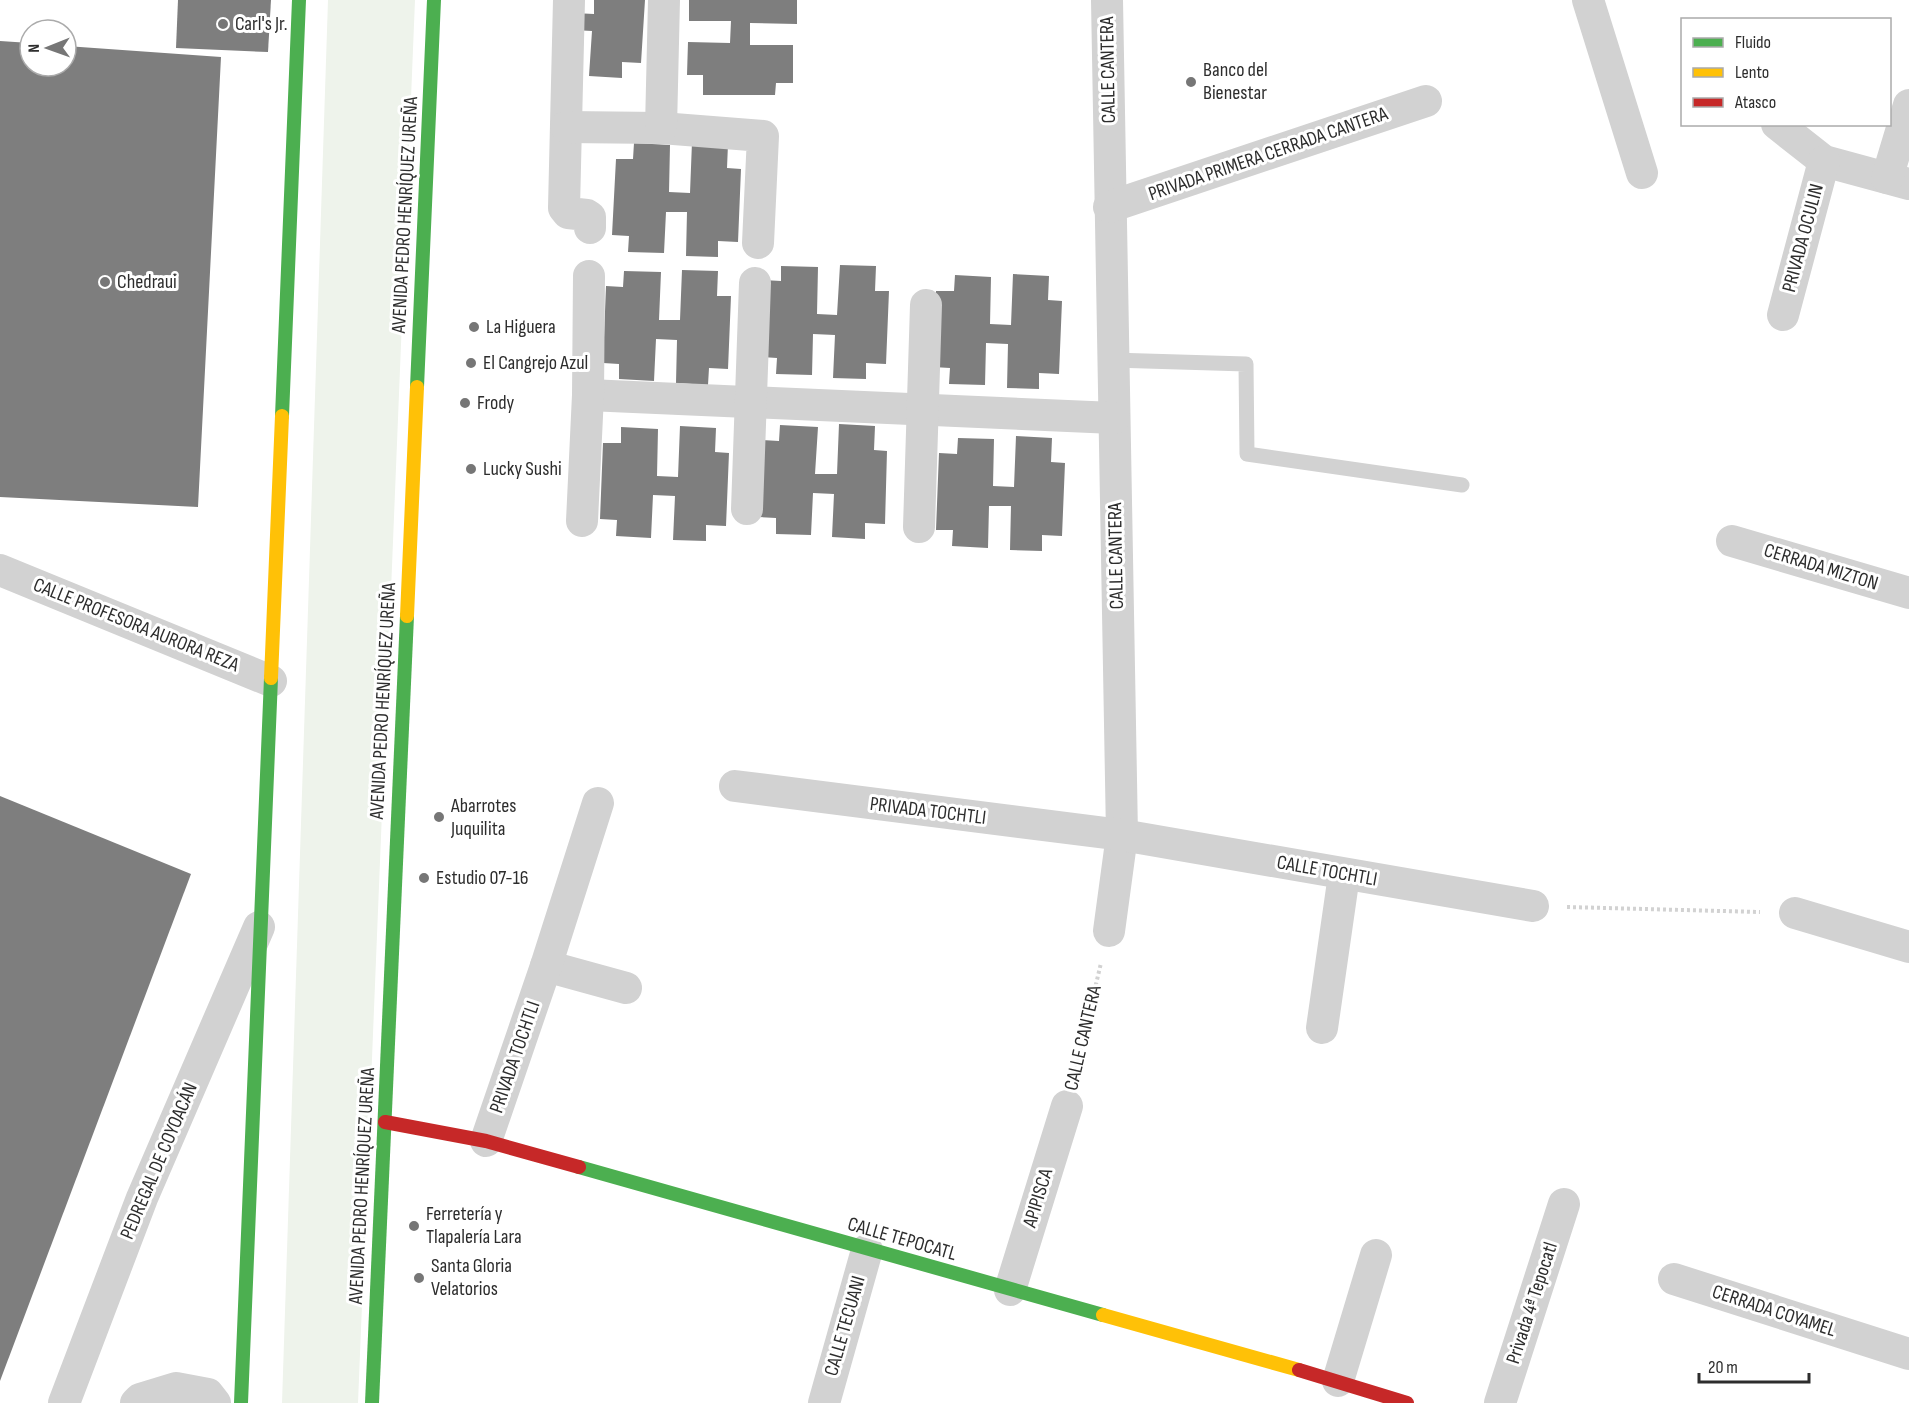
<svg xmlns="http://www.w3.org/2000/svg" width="1909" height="1403" viewBox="0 0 1909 1403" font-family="'Sofia Sans Condensed',sans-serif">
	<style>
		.green { fill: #eef3eb }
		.building { fill: #7e7e7e }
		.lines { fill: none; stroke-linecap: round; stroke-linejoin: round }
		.path { stroke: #d2d2d2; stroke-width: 4; stroke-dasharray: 3 3; stroke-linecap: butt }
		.lane { stroke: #d2d2d2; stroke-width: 15 }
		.street { stroke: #d2d2d2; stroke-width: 32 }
		.fast { stroke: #4caf50; stroke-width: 14 }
		.slow { stroke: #ffc107; stroke-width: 14 }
		.jam { stroke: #c62828; stroke-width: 14 }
		.poi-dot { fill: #767676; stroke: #fff; stroke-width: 2 }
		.labels { text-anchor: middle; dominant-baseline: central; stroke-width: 6; stroke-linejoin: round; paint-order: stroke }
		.poi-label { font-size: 20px; fill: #2d2d2d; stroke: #fff; text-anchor: start }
		.street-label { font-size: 20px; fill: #2d2d2d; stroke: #fff }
	</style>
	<rect width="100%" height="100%" fill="#fff"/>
	<polygon class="green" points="328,0 415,0 358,1403 282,1403"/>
	<g class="building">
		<polygon points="178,0 271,0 268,52 176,48"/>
		<polygon points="594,0 645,0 641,63 622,62 622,78 589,76 592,31 573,30 574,13 594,14"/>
		<polygon points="689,0 797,0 797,24 750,23 750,45 793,45 793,83 776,83 775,95 703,95 703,75 687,75 688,42 730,43 731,21 689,21"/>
		<polygon points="0,41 30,43 30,66 66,66 66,46 221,57 198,507 0,497"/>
		<polygon points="692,142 728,144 727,168 741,169 738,242 718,241 718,257 686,256 687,212 666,212 664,253 628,252 629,236 612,235 616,159 633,159 634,143 670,145 669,192 690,193"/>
		<polygon points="840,265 876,266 875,291 889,291 886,364 866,363 866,379 833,378 835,335 813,334 812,375 776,374 777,358 760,357 763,280 781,281 781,266 818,267 817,314 837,315"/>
		<polygon points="682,270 718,271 717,296 731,296 728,369 709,368 708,385 676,383 677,340 656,339 654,381 619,379 619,364 603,363 606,286 623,287 624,271 661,272 659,320 680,320"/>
		<polygon points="1013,274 1049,276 1048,300 1062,301 1059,374 1039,373 1039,389 1007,388 1008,344 986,343 985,385 949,384 950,368 933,367 936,291 954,291 955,275 991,277 990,324 1011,325"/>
		<polygon points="839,424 875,426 874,450 887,451 885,524 865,523 865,539 832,537 834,494 813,493 811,535 776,534 776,518 759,517 762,440 779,441 780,425 818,427 815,474 837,474"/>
		<polygon points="680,426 716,428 715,452 729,453 726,526 706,525 706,541 673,540 675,496 653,495 651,538 616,536 617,520 600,519 603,443 621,443 621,427 658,429 657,476 678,477"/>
		<polygon points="1016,436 1052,438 1051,462 1065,463 1062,536 1042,535 1042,551 1010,550 1011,506 989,506 988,548 952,546 953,530 936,530 939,453 957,454 958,438 994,439 993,486 1014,487"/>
		<polygon points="0,796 191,874 0,1381"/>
	</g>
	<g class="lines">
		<g class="path">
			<polyline points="1567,907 1760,912"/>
			<polyline points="1075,1073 1101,963"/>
		</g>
		<polyline class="lane" points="1112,360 1246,364 1247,454 1462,485"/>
		<g class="street">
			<polyline points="569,0 564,208 568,213 587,215 590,217 590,228"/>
			<polyline points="1107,0 1122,835 1109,931"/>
			<polyline points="1588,0 1642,173"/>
			<polyline points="1777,124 1824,161 1909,184"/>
			<polyline points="566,127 661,128 763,136 758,243"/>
			<polyline points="661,128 664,0"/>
			<polyline points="1887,178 1909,105"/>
			<polyline points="1109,207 1426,101"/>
			<polyline points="1783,315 1824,161"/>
			<polyline points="588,395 1114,418"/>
			<polyline points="747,509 755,283"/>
			<polyline points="582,521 588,395 589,276"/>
			<polyline points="919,527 926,305"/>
			<polyline points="1732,541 1909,593"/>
			<polyline points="0,570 271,681"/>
			<polyline points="735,786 1122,835 1533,906"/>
			<polyline points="1795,913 1909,947"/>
			<polyline points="546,966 626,988"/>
			<polyline points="1322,1028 1344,875"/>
			<polyline points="486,1141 546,966 598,803"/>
			<polyline points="1674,1279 1909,1354"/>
			<polyline points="1010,1290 1067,1106"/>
			<polyline points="1338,1381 1376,1255"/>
			<polyline points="64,1403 142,1198 259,927"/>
			<polyline points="136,1403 140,1399 176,1388 208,1394 215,1403"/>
			<polyline points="824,1403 867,1250"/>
			<polyline points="1500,1403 1564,1204"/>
		</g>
		<g class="fast">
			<polyline points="417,387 434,0"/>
			<polyline points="282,416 299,0"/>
			<polyline points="579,1167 1103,1315"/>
			<polyline points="241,1403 271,678"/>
			<polyline points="372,1403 407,616"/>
		</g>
		<g class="slow">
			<polyline points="407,616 417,387"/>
			<polyline points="271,678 282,416"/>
			<polyline points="1103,1315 1299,1370"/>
		</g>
		<g class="jam">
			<polyline points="385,1122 486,1141 579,1167"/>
			<polyline points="1299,1370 1407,1403"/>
		</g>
	</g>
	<g class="poi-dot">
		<circle cx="223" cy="24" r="6"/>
		<circle cx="1191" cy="82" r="6"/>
		<circle cx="105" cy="282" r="6"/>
		<circle cx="474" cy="327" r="6"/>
		<circle cx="471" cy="363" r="6"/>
		<circle cx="465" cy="403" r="6"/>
		<circle cx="471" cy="469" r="6"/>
		<circle cx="439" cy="817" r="6"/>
		<circle cx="424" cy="878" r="6"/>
		<circle cx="414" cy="1226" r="6"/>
		<circle cx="419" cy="1278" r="6"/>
	</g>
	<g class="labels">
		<g class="poi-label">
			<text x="235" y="24">Carl's Jr.</text>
			<text x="1203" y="70">Banco del<tspan x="1203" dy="23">Bienestar</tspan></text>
			<text x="117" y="282">Chedraui</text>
			<text x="486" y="327">La Higuera</text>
			<text x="483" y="363">El Cangrejo Azul</text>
			<text x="477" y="403">Frody</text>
			<text x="483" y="469">Lucky Sushi</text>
			<text x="451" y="806">Abarrotes<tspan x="451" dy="23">Juquilita</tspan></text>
			<text x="436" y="878">Estudio 07-16</text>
			<text x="426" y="1214">Ferretería y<tspan x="426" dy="23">Tlapalería Lara</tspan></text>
			<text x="431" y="1266">Santa Gloria<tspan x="431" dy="23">Velatorios</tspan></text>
		</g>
		<g class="street-label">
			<text transform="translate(1108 70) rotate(-91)">CALLE CANTERA</text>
			<text transform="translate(1268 154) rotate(-19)">PRIVADA PRIMERA CERRADA CANTERA</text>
			<text transform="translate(405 215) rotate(-87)">AVENIDA PEDRO HENRÍQUEZ UREÑA</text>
			<text transform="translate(1803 238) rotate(-75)">PRIVADA OCULIN</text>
			<text transform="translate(1116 556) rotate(-91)">CALLE CANTERA</text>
			<text transform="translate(1821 567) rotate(17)">CERRADA MIZTON</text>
			<text transform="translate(136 625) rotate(22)">CALLE PROFESORA AURORA REZA</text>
			<text transform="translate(383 701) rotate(-87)">AVENIDA PEDRO HENRÍQUEZ UREÑA</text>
			<text transform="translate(928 811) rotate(7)">PRIVADA TOCHTLI</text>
			<text transform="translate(1327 871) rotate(10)">CALLE TOCHTLI</text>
			<text transform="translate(1083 1038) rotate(-77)">CALLE CANTERA</text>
			<text transform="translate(515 1057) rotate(-71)">PRIVADA TOCHTLI</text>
			<text transform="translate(159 1161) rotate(-67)">PEDREGAL DE COYOACÁN</text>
			<text transform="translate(362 1186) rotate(-87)">AVENIDA PEDRO HENRÍQUEZ UREÑA</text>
			<text transform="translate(1038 1198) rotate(-73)">APIPISCA</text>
			<text transform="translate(902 1239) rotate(16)">CALLE TEPOCATL</text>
			<text transform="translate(1532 1303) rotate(-72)">Privada 4ª Tepocatl</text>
			<text transform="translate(1774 1311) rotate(18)">CERRADA COYAMEL</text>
			<text transform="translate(845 1326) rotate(-74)">CALLE TECUANI</text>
		</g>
	</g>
	<rect x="1681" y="18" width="210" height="108" fill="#ffffff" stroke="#ababab" stroke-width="1.5"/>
	<rect x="1693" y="38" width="30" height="9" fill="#4caf50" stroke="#ababab" stroke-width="1.5"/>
	<text x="1735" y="48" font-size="18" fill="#2d2d2d">Fluido</text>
	<rect x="1693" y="68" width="30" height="9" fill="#ffc107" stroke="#ababab" stroke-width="1.5"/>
	<text x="1735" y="78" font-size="18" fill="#2d2d2d">Lento</text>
	<rect x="1693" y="98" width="30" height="9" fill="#c62828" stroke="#ababab" stroke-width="1.5"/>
	<text x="1735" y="108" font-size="18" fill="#2d2d2d">Atasco</text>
	<g transform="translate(48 48) rotate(269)"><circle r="28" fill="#ffffff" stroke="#ababab" stroke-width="1.5"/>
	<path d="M0-4.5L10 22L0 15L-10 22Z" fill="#767676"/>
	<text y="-9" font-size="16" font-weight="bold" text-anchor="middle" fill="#2d2d2d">N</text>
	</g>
	<path d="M1699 1373v9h110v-9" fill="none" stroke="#2d2d2d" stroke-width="3"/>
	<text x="1708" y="1373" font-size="18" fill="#2d2d2d" stroke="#ffffff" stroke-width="4.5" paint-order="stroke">20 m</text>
</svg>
